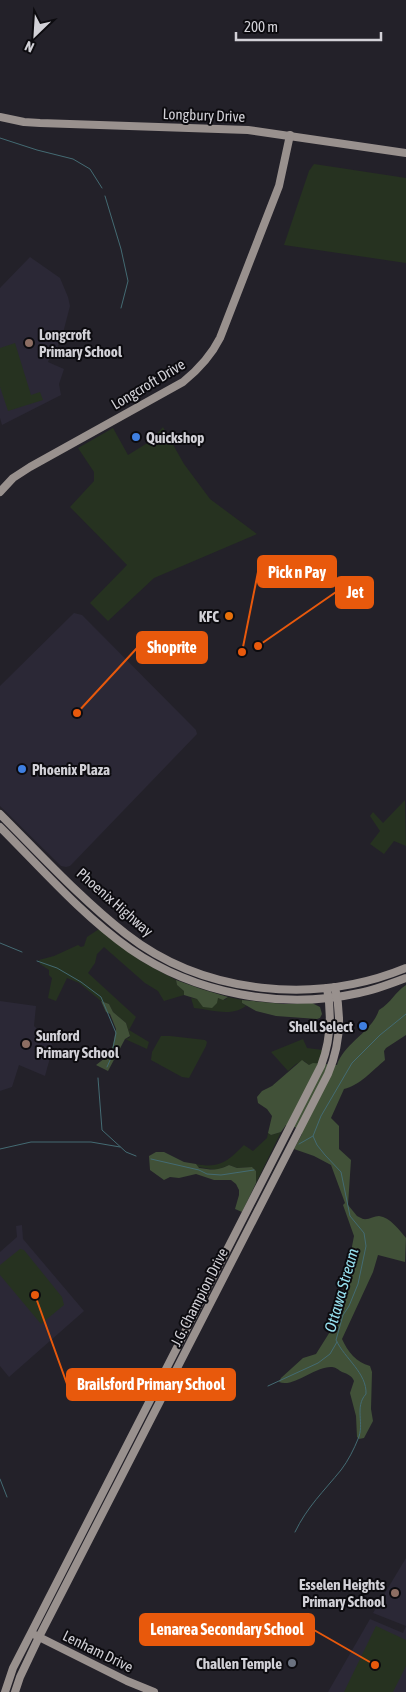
<svg xmlns="http://www.w3.org/2000/svg" width="406" height="1692" viewBox="0 0 406 1692" font-family="'Asap Condensed',sans-serif">
	<style>
		.built { fill: #2b2836 }
		.green { fill: #263220 }
		.forest { fill: #415138 }
		.lines { fill: none; stroke-linecap: round; stroke-linejoin: round }
		.stream { stroke: #446b73; stroke-width: 1 }
		.secondary { stroke: #99918e; stroke-width: 8 }
		.education-dot { fill: #8d6e63; stroke: #0c0b0f; stroke-width: 2 }
		.shop-dot { fill: #3f7fe0; stroke: #0c0b0f; stroke-width: 2 }
		.food-dot { fill: #e8710a; stroke: #0c0b0f; stroke-width: 2 }
		.worship-dot { fill: #6b7280; stroke: #0c0b0f; stroke-width: 2 }
		.labels { text-anchor: middle; dominant-baseline: central; stroke-width: 4; stroke-linejoin: round; paint-order: stroke }
		.street-label { font-size: 15px; fill: #d2d1d7; stroke: #0c0b0f }
		.poi-label { font-size: 15px; font-weight: bold; fill: #d2d1d7; stroke: #0c0b0f; text-anchor: start }
		.water-label { font-size: 16px; font-style: italic; fill: #96e0ef; stroke: #0c0b0f }
		.leader { fill: none; stroke: #e8590c; stroke-width: 2 }
		.callout-dot { fill: #e8590c; stroke: #0c0b0f; stroke-width: 2 }
		.callout { fill: #e8590c; stroke: #e8590c; stroke-width: 2 }
		.callout-label { font-size: 16px; text-anchor: middle; font-weight: bold; fill: #fff }
	</style>
	<rect width="100%" height="100%" fill="#232129"/>
	<g class="built">
		<polygon points="30,257 60,278 68,297 70,306 63,333 55,353 50,357 48,362 64,369 59,384 61,395 2,425 0,418 0,288"/>
		<polygon points="74,613 82,615 196,730 197,734 70,866 66,867 61,866 0,806 0,686"/>
		<polygon points="0,1001 36,1006 34,1026 51,1042 53,1047 45,1076 19,1065 12,1087 0,1091"/>
		<polygon points="22,1225 23,1239 84,1311 9,1377 0,1366 0,1252 17,1237 16,1226"/>
		<polygon points="406,1558 406,1692 328,1692 370,1619 403,1633 406,1626 373,1613"/>
	</g>
	<g class="green">
		<polygon points="314,164 406,178 406,263 284,245 309,171"/>
		<polygon points="15,343 31,395 40,392 43,400 8,411 0,387 0,348"/>
		<polygon points="163,427 184,464 210,499 257,534 154,578 108,621 90,603 127,565 70,507 94,481 94,472 78,448 113,428 128,455 149,442"/>
		<polygon points="405,800 406,846 394,841 384,854 370,844 380,831 370,816 373,812 383,823"/>
		<polygon points="99,929 141,961 176,980 177,985 184,991 184,995 164,1001 158,991 145,983 104,947 97,954 95,963 88,973 136,1017 129,1030 149,1042 147,1049 125,1039 129,1038 130,1036 126,1023 113,1012 109,1004 101,1001 79,983 67,978 56,1001 48,998 52,978 49,975 49,970 40,964 39,960 54,956 78,945 81,947 84,946 87,937"/>
		<path d="M228,997L242,1000V1003L246,1006C231,1017 213,1010 194,1008L191,998L197,999L206,1007H209L218,998L225,1000Z"/>
		<polygon points="161,1036 170,1036 205,1040 207,1042 206,1046 189,1078 182,1077 151,1060 152,1052"/>
		<polygon points="303,1039 307,1048 323,1050 319,1063 309,1065 304,1061 296,1064 288,1071 271,1052"/>
		<path d="M281,1132L256,1183V1171L252,1167L237,1168L229,1165L217,1170L198,1167L196,1164C220,1169 228,1161 244,1145L253,1151L267,1138L268,1133L271,1135Z"/>
		<polygon points="20,1249 24,1250 62,1297 64,1305 41,1324 0,1275 0,1265"/>
		<polygon points="376,1626 406,1640 406,1666 393,1692 344,1692"/>
	</g>
	<g class="forest">
		<polygon points="176,980 201,989 228,997 223,1000 218,998 217,1003 212,1008 203,1007 197,999 184,995 184,991 177,985"/>
		<path d="M406,985V1035L386,1048L384,1051L385,1060C373,1070 359,1086 344,1089L331,1118L339,1126V1149L351,1160L348,1205L357,1216L363,1219C369,1220 374,1216 379,1216C390,1217 399,1230 406,1238L405,1262L378,1255L373,1272L342,1339C348,1352 356,1362 370,1366L372,1372L371,1409L373,1421L364,1438L359,1439L357,1437L356,1416L350,1393L354,1381C352,1376 348,1374 342,1372C339,1370 335,1367 332,1367C315,1366 294,1388 279,1382L281,1378L303,1358L316,1354L338,1319L354,1236L343,1205L345,1203L331,1165L314,1156L294,1149L302,1134C297,1127 294,1126 286,1125L281,1132L271,1135L268,1133L272,1116L267,1109L258,1103L257,1097L262,1091L272,1086L302,1060L309,1065L313,1063L337,1065C344,1043 372,1032 379,1010C392,1002 394,993 406,985Z"/>
		<polygon points="242,1000 284,1004 312,1003 320,1007 322,1014 320,1018 317,1019 276,1016 256,1011 242,1003"/>
		<polygon points="101,1001 109,1004 113,1012 126,1023 130,1036 125,1039 108,1071 96,1065 109,1055 113,1045 116,1029 110,1014 106,1012"/>
		<path d="M156,1152H164L184,1162L196,1164L199,1168C213,1170 216,1171 229,1165L237,1168L252,1167L256,1171V1183L242,1212L235,1209L239,1195V1190L236,1184L231,1180H214L196,1174L179,1178L170,1177L164,1180L150,1170L149,1156Z"/>
	</g>
	<g class="lines">
		<g class="stream">
			<polyline points="0,138 37,150 73,159 90,169 102,188"/>
			<polyline points="105,196 121,249 128,281 121,308"/>
			<polyline points="0,943 22,952"/>
			<polyline points="37,961 57,968 81,982 101,997 116,1033 111,1058 107,1067"/>
			<polyline points="98,1078 102,1130 126,1152 136,1156"/>
			<polyline points="299,1144 313,1136"/>
			<polyline points="0,1149 31,1142 91,1142 120,1147"/>
			<polyline points="151,1159 199,1170 207,1174 221,1175 254,1170"/>
			<polyline points="268,1386 318,1363 330,1354 337,1342"/>
			<polyline points="0,1479 7,1497"/>
			<path d="M295,1532C307,1507 324,1491 341,1470C348,1461 354,1449 358,1439C365,1424 354,1407 366,1394C367,1373 345,1359 336,1340L343,1315L349,1306L358,1284L366,1246L364,1233L350,1216L341,1172L325,1155L317,1145L313,1136L321,1116L352,1063L380,1035L406,1014"/>
		</g>
		<g class="secondary">
			<polyline points="0,117 24,122 40,123 248,130 406,153"/>
			<path d="M0,492L13,478L30,467L183,382C199,369 211,356 220,338L279,186L290,135"/>
			<path d="M0,814C41,855 81,899 126,934C204,995 316,1005 406,968"/>
			<path d="M0,827C42,869 82,915 130,949C195,994 282,1010 359,993C375,990 390,984 406,978"/>
			<polyline points="35,1635 127,1681 154,1692"/>
			<path d="M5,1692L13,1668L31,1633L321,1066C331,1040 332,1015 327,988"/>
			<path d="M15,1692L20,1677L39,1637L328,1074C340,1046 342,1017 335,987"/>
		</g>
	</g>
	<g class="education-dot">
		<circle cx="29" cy="343" r="5"/>
		<circle cx="26" cy="1044" r="5"/>
		<circle cx="395" cy="1593" r="5"/>
	</g>
	<g class="shop-dot">
		<circle cx="136" cy="437" r="5"/>
		<circle cx="22" cy="769" r="5"/>
		<circle cx="363" cy="1026" r="5"/>
	</g>
	<circle class="food-dot" cx="229" cy="616" r="5"/>
	<circle class="worship-dot" cx="292" cy="1663" r="5"/>
	<g class="labels">
		<g class="street-label">
			<text transform="translate(204 115) rotate(2)">Longbury Drive</text>
			<text transform="translate(148 384) rotate(-31)">Longcroft Drive</text>
			<text transform="translate(115 902) rotate(41)">Phoenix Highway</text>
			<text transform="translate(199 1297) rotate(-63)">J.G. Champion Drive</text>
			<text transform="translate(98 1651) rotate(26)">Lenham Drive</text>
		</g>
		<g class="poi-label">
			<text x="39" y="334">Longcroft<tspan x="39" dy="17">Primary School</tspan></text>
			<text x="146" y="437">Quickshop</text>
			<text x="219" y="616" text-anchor="end">KFC</text>
			<text x="32" y="769">Phoenix Plaza</text>
			<text x="353" y="1026" text-anchor="end">Shell Select</text>
			<text x="36" y="1035">Sunford<tspan x="36" dy="17">Primary School</tspan></text>
			<text x="385" y="1584" text-anchor="end">Esselen Heights<tspan x="385" dy="17">Primary School</tspan></text>
			<text x="282" y="1663" text-anchor="end">Challen Temple</text>
		</g>
		<g class="water-label">
			<text transform="translate(341 1290) rotate(-74)">Ottawa Stream</text>
		</g>
	</g>
	<path class="leader" d="M242 652L258 572M258 646L336 592M77 713L137 648M35 1295L67 1384M375 1665L314 1630"/>
	<g class="callout-dot">
		<circle cx="242" cy="652" r="5"/>
		<circle cx="258" cy="646" r="5"/>
		<circle cx="77" cy="713" r="5"/>
		<circle cx="35" cy="1295" r="5"/>
		<circle cx="375" cy="1665" r="5"/>
	</g>
	<g class="callout">
		<rect x="258" y="556" width="78" height="31" rx="5"/>
		<rect x="336" y="577" width="37" height="31" rx="5"/>
		<rect x="137" y="632" width="70" height="31" rx="5"/>
		<rect x="67" y="1369" width="168" height="31" rx="5"/>
		<rect x="140" y="1614" width="174" height="31" rx="5"/>
	</g>
	<g class="callout-label">
		<text x="297" y="578">Pick n Pay</text>
		<text x="355" y="598">Jet</text>
		<text x="172" y="653">Shoprite</text>
		<text x="151" y="1390">Brailsford Primary School</text>
		<text x="227" y="1635">Lenarea Secondary School</text>
	</g>
	<g transform="translate(35 35) rotate(205)" stroke="#0c0b0f" stroke-width="4" paint-order="stroke">
	<path d="M0-4L9 19L0 12L-9 19Z" fill="#d2d1d7"/>
	<text y="-8" font-size="14" font-weight="bold" text-anchor="middle" fill="#d2d1d7">N</text>
	</g>
	<path d="M236 32v8h145v-8" fill="none" stroke="#d2d1d7" stroke-width="2.5"/>
	<text x="244" y="32" font-size="15" fill="#d2d1d7" stroke="#0c0b0f" stroke-width="4" paint-order="stroke">200 m</text>
</svg>
